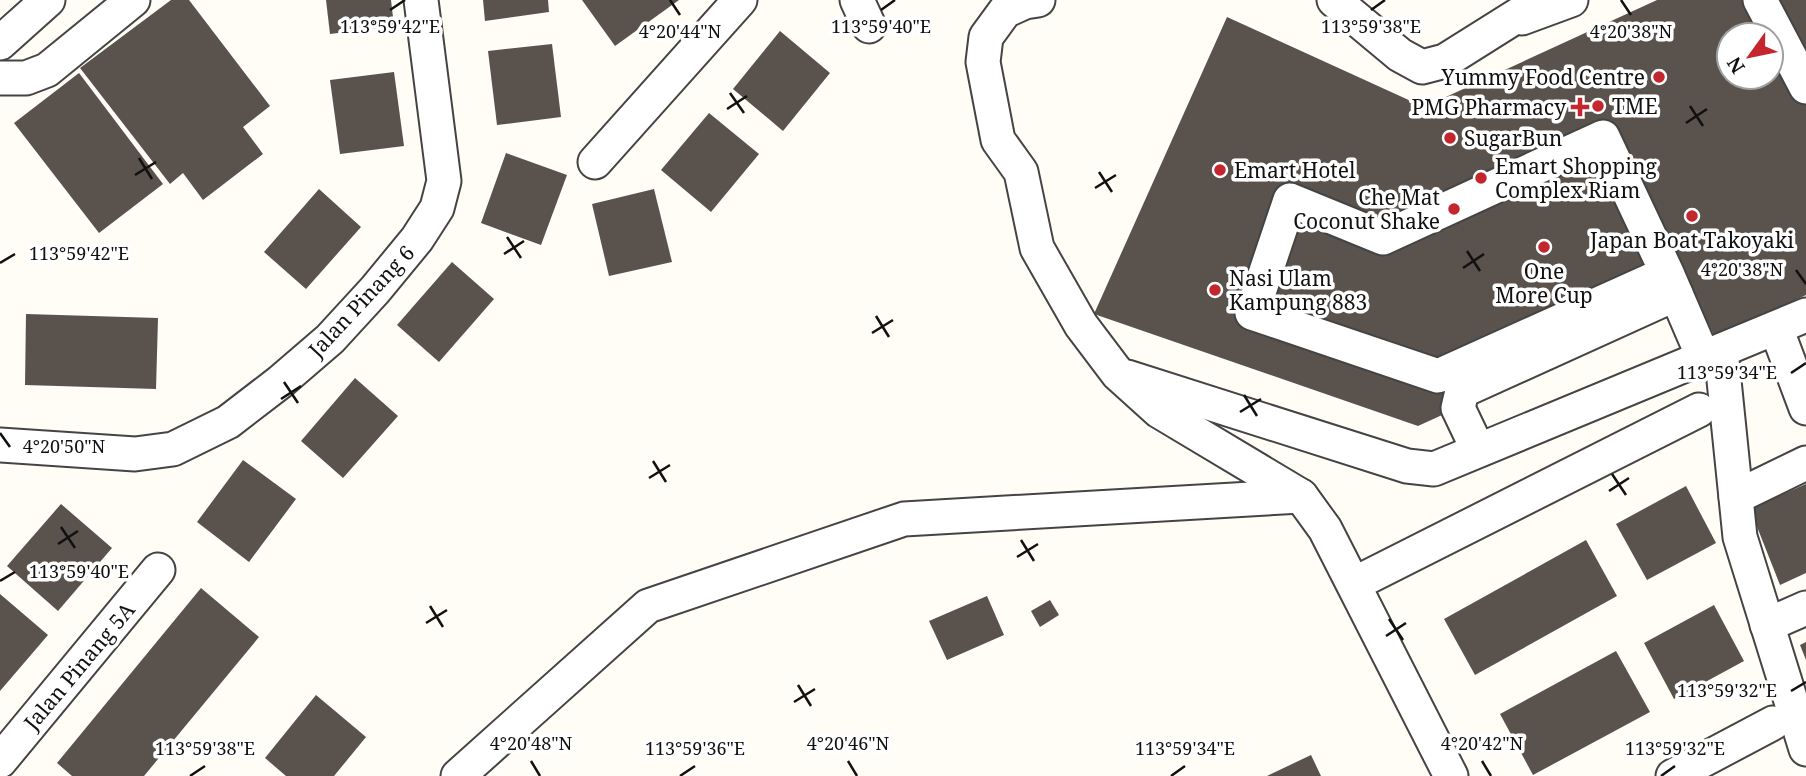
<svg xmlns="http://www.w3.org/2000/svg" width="1806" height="776" viewBox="0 0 1806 776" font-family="'Noto Serif',serif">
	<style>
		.building { fill: #5a524d; fill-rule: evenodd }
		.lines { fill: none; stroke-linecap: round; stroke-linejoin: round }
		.minor-casing { stroke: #444; stroke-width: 37 }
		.minor { stroke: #fff; stroke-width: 33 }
		.ticks { fill: none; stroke: #111; stroke-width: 2.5 }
		.poi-dot { fill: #c4262e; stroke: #fff; stroke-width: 2.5 }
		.labels { text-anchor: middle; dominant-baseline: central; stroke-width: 7; stroke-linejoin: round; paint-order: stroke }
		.poi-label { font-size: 21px; fill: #111; stroke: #fff; text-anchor: start }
		.street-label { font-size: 21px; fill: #111; stroke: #fff }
		.ticks-label { font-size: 18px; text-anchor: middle; fill: #111; stroke: #fff; stroke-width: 7; stroke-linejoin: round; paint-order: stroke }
	</style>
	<rect width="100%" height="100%" fill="#fffdf5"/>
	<g class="building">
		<polygon points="171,0 189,0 270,106 243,127 263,154 203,200 183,173 170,184 80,68"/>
		<polygon points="326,0 391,0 394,26 330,34"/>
		<polygon points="483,0 548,0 549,12 485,21"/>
		<polygon points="582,0 679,0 615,46"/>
		<path d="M1657,0H1806V295L1715,338L1697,299L1418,426L1094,314L1227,17L1424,107ZM1729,35H1771V77H1729Z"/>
		<polygon points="780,31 830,73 783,131 733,89"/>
		<polygon points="552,44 561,117 497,125 488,51"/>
		<polygon points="394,72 404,146 340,154 330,80"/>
		<polygon points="79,73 163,184 99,233 14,123"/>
		<polygon points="709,113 759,154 711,212 661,170"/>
		<polygon points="506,153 567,175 541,245 481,223"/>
		<polygon points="319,189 361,227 306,289 264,252"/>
		<polygon points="654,189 672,262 609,276 592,204"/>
		<polygon points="452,262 494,299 439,362 397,325"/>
		<polygon points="26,314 158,318 156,389 25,385"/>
		<polygon points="355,378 398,416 343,478 301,441"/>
		<polygon points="243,460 296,499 249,562 197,522"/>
		<polygon points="1806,484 1806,573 1780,585 1750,509"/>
		<polygon points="1686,486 1716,543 1647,580 1616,524"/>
		<polygon points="61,504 112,548 58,611 7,566"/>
		<polygon points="1586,540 1617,596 1475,675 1444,619"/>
		<polygon points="201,588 259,637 144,776 72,776 57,763"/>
		<polygon points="0,594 48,635 0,691"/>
		<polygon points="987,596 1004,635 947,660 929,621"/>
		<polygon points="1050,600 1059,615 1040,627 1031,611"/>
		<polygon points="1714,605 1744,661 1674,699 1644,643"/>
		<polygon points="1806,642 1806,660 1800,645"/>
		<polygon points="1616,651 1650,712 1533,775 1500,714"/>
		<polygon points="316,695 366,737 334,776 286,776 265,758"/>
		<polygon points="1311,755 1321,776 1267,776"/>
	</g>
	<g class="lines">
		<defs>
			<g id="minor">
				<polyline points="857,0 869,26"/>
				<polyline points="1038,0 1025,2 1005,11 986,37 983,62 998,140 1021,172 1037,248 1081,325 1118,374 1159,411 1301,496 1325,529 1451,776"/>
				<polyline points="1334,0 1400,55 1422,67 1445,61 1542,0"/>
				<polyline points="1760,0 1806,87"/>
				<polyline points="1522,18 1571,0"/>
				<polyline points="0,43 48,0"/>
				<polyline points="0,78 26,78 47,70 133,0"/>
				<polyline points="595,162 740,0"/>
				<polyline points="1667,273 1438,376 1252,313 1290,200 1383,238 1603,137 1667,273 1704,359"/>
				<polyline points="1776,328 1806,408"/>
				<polyline points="1721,351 1740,537 1806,749"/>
				<polyline points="1127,377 1407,466 1434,469 1806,315"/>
				<polyline points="0,445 135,454 173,449 228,422 280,382 330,339 375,290 417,239 437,208 444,181 421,0"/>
				<polyline points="1478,450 1458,408 1462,391 1676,294"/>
				<polyline points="1736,497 1806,463"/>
				<polyline points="1354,584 1699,410"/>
				<polyline points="1767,625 1806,608"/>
				<polyline points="0,761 158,570"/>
				<polyline points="458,776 648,606 904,519 1301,496"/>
				<polyline points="1673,776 1773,723"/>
			</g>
		</defs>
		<use href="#minor" class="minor-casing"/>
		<use href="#minor" class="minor"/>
	</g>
	<path class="ticks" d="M670,0L680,15M1621,0L1631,15M390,10L405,0M881,10L895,0M1371,10L1385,0M730,93L744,113M1690,106L1703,126M727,109L747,96M1686,123L1707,109M139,158L152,179M1099,172L1112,192M135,175L156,162M1095,188L1116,175M507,237L521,258M1467,251L1480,271M504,254L524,241M0,263L15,254M1463,268L1484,254M1796,270L1806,284M876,316L889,337M872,333L893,320M1791,373L1806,363M284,382L298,403M1244,395L1257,416M281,399L301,386M1240,412L1261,399M0,433L10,447M653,461L666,482M1612,474L1626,495M649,478L670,465M1609,491L1629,478M61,527L75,548M1021,540L1034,561M58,544L78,531M1017,557L1038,544M0,581L15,572M430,606L443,627M1389,619L1403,640M426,623L447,610M1386,636L1406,623M798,685L811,706M1791,691L1806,682M794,702L815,689M531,761L540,776M848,761L857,776M1482,761L1491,776M190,776L205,766M680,776L695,766M1171,776L1185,766M1661,776L1675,766"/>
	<g class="poi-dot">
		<circle cx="1659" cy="77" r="7"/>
		<circle cx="1598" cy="106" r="7"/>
		<path d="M1576.5 96.5h7v7h7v7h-7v7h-7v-7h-7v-7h7z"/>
		<circle cx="1450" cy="138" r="7"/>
		<circle cx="1220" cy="170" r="7"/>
		<circle cx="1481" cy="178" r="7"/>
		<circle cx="1454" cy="209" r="7"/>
		<circle cx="1692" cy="216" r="7"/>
		<circle cx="1544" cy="247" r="7"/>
		<circle cx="1215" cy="290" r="7"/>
	</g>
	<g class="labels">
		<g class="poi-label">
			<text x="1645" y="77" text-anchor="end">Yummy Food Centre</text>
			<text x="1612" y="106">TME</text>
			<text x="1566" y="107" text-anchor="end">PMG Pharmacy</text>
			<text x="1464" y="138">SugarBun</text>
			<text x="1495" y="166">Emart Shopping<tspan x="1495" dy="24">Complex Riam</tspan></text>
			<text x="1234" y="170">Emart Hotel</text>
			<text x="1440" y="197" text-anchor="end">Che Mat<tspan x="1440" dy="24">Coconut Shake</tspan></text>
			<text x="1692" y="240" text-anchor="middle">Japan Boat Takoyaki</text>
			<text x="1544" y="271" text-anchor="middle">One<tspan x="1544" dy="24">More Cup</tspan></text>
			<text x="1229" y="278">Nasi Ulam<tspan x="1229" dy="24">Kampung 883</tspan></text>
		</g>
		<g class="street-label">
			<text transform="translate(361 301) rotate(-47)">Jalan Pinang 6</text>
			<text transform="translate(79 666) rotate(-50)">Jalan Pinang 5A</text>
		</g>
	</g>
	<g class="ticks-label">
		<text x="390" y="33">113°59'42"E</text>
		<text x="881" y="33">113°59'40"E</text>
		<text x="1371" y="33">113°59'38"E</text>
		<text x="680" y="38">4°20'44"N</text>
		<text x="1631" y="38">4°20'38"N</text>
		<text x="79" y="260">113°59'42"E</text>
		<text x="1742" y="276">4°20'38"N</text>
		<text x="1727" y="379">113°59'34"E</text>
		<text x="64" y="453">4°20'50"N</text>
		<text x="79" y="578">113°59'40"E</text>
		<text x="1727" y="697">113°59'32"E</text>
		<text x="531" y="750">4°20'48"N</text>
		<text x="848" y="750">4°20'46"N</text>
		<text x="1482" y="750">4°20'42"N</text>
		<text x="205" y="755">113°59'38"E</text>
		<text x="695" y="755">113°59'36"E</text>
		<text x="1185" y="755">113°59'34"E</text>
		<text x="1675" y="755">113°59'32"E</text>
	</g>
	<g transform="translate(1750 56) rotate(237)"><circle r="33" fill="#ffffff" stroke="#a0a0a0" stroke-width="2"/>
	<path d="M0-5L12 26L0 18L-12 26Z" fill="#c4262e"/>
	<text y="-10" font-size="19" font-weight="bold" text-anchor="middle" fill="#111111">N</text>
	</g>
</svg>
